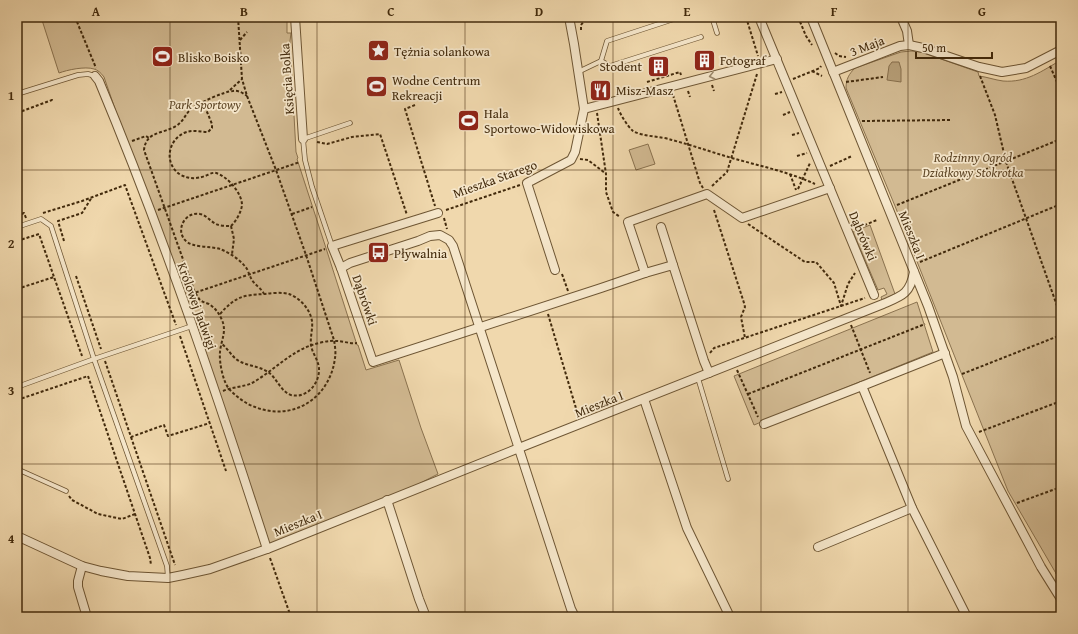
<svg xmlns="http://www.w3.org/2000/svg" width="1078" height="634" viewBox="0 0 1078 634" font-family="'Gentium Book Plus',serif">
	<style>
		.green { fill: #d2ba92; stroke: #8a724f }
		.water { fill: #b59d76; stroke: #876f4c }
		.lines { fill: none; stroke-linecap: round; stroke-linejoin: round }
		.lane-casing { stroke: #6e5634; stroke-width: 5.5 }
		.street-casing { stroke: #6e5634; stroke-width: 10 }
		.path { stroke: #422a0c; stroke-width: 2; stroke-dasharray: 3 2; stroke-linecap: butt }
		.lane { stroke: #f5e6ca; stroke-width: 4 }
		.street { stroke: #f5e6ca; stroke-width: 8 }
		.oneway { stroke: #9c886b }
		.grid { fill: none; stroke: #422a0c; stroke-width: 1; stroke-opacity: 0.55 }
		.labels { text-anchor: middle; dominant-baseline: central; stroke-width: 3.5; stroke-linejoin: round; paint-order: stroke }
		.street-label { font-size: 13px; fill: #422a0c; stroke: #f5e6ca }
		.poi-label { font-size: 13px; fill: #422a0c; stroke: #f5e6ca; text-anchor: start }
		.park-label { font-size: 13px; font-style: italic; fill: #5f4727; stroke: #f5e6ca }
		.neatline { fill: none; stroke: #422a0c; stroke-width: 1.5 }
		.grid-label { font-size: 13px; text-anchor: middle; font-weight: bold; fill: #422a0c }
	</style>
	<rect width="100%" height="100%" fill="#f0d8ad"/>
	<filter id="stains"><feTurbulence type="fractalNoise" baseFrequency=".005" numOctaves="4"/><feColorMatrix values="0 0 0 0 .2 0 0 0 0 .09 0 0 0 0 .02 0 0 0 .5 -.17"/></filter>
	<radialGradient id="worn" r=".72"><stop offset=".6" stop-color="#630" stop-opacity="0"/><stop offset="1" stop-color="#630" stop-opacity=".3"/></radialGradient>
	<g class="green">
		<path d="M41,17H287V33H291L290,41L296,152L298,158L297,159L325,245L357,345H358L366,370L399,360L421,428L438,474L387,500L267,549L104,77C101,73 98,70 94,69C85,66 67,70 59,73Z"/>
		<path d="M911,51L921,52L978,72L979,76C987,77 995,80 1003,81C1026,83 1042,71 1061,60V582L1008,491L895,206L846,88C846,79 849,74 855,68L901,52Z"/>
		<polygon points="648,144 655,164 636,170 629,150"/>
		<polygon points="870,225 895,294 882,300 881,297 887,294 884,288 878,290 853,232"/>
		<polygon points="917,302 933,352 754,425 734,376"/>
	</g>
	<polygon class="water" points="892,62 899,62 901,69 901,82 887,80 889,66"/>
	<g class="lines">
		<defs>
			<g id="lane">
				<polyline points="712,17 717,33"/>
				<polyline points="601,61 607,41 680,17"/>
				<polyline points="578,72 601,61 610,66 701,37"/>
				<polyline points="17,94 78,75 88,74 95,76"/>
				<polyline points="17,227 41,219 51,226 94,359 167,566 168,578"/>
				<polyline points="332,246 312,187 305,160 303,139 350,123"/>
				<polyline points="698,378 728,479"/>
				<polyline points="17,387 94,359 192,326"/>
				<polyline points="17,469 66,491"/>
			</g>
			<g id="street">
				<polyline points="295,17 303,139"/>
				<polyline points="759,17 874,295"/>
				<polyline points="811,17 928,306 953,377 966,426 1041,567 1061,599"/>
				<polyline points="901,17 907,31 909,45"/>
				<polyline points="833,72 900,46 909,45 923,48 979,67 1002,72 1026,68 1061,50"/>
				<path d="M95,76L99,81C163,234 216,391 267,549"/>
				<polyline points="584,109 777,59"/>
				<polyline points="438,213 332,246 341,268 373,362 601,288 645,273"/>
				<polyline points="661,227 673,265"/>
				<polyline points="341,268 350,263 418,241 430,236 440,235 449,240 453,246 571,609 575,617"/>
				<polyline points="555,270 527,183 571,160 575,152 584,109 574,44 569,17"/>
				<polyline points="945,353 862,386 912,508 967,617"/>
				<polyline points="709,373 704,361 673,265 645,273 628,222 707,194 742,218 830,188"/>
				<polyline points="644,399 687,528 730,617"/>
				<polyline points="764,424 862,386"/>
				<polyline points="387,500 419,599 426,617"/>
				<path d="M17,536L82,566L101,571L128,576L168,578L183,575L210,569L267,549L519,448L883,304C902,296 910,294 914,272"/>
				<polyline points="818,547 912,508"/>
				<polyline points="82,566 78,581 78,587 87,617"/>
			</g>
		</defs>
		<use href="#lane" class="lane-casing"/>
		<use href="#street" class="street-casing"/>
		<g class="path">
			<polyline points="75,17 96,68"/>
			<path d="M238,17L242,79L247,96L276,170L306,255L334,340C335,346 336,353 335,358C330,398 293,422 255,407C246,404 237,397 230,390C223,383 219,362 220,352C221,340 227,332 222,320C219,313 215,308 209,304C206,303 203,302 200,300C198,298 197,295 195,293L144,150C146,131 163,134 176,126C183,122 185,115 190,110C196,104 225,91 233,91C238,90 243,93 247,96"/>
			<polyline points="243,17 247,21"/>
			<polyline points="746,17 758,56"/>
			<polyline points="798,17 806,36 812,45"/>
			<polyline points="17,18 22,17"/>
			<polyline points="17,22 33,17"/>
			<polyline points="581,30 581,25 584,21 592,17"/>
			<polyline points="240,40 247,32"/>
			<polyline points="835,53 839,56 846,57"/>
			<polyline points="1050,66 1061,91"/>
			<polyline points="812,71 822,76"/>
			<polyline points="980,76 995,115 1006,162 1061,317"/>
			<polyline points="793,79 820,68 821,66"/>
			<polyline points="647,82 680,72 681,75"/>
			<polyline points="846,82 883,77"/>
			<polyline points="712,85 714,91"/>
			<polyline points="230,90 242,79"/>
			<polyline points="688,91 690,97"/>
			<polyline points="775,94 782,92"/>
			<polyline points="673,95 700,183 703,188"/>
			<path d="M203,102L212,124V128L208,132C200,132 192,129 184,133C167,141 164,165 181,175C189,179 196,179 205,176C208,175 212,172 216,173C227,176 242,193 242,205C241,213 236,221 231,226C226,226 220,226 216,224C210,221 206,215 200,214C186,211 175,229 185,240C191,248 211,246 220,249C230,253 241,260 247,269C249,273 250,277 252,280C255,285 262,289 264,294"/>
			<polyline points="415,105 405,109 435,206"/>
			<path d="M618,108C620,114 628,127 633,131C643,137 661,136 672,140C695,146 717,154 739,160C765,167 791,173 815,184"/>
			<polyline points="17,113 52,100 54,101"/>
			<polyline points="597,113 606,174 606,192 613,212 620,217"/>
			<polyline points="783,115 790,112"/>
			<polyline points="862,121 952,120"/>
			<polyline points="792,135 799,133"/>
			<polyline points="132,141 146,136 149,138"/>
			<polyline points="317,142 327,144 352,137 380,134 407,215"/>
			<polyline points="797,156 807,153"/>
			<polyline points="580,159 588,160 605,173"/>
			<polyline points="830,166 852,156"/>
			<polyline points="790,174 796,190"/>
			<polyline points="712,186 727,172 757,74"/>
			<polyline points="798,189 810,163"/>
			<polyline points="897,205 1061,139"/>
			<polyline points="158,210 300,162"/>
			<polyline points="446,210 520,185"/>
			<polyline points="714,210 744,303 745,307 741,317 745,338"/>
			<polyline points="43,213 82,201 125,185 176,325"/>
			<polyline points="292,214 312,207"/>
			<polyline points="17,216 24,213 26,218"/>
			<polyline points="444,218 447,229"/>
			<polyline points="748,224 805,262 816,262 834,283 841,306 848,284 855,273"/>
			<polyline points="231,226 234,239 232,254"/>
			<polyline points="855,229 877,220"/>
			<polyline points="17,241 39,234 54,277"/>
			<polyline points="64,241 58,221 82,213 92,197"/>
			<polyline points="920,262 1061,204"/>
			<polyline points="562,274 568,291"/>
			<polyline points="76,276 101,349"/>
			<polyline points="17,289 54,277 82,356"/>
			<polyline points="191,294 325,249"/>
			<path d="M220,314C235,297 242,295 265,294C272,293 282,292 289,294C300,298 310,309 312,321C313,328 310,337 311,345C312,353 318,359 319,368C320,383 307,399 291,395C280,391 277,378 268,372C259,366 248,366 239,361C232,357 228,349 222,344"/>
			<polyline points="548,314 578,415"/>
			<polyline points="851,325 870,373"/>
			<polyline points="180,336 226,471"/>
			<polyline points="710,353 714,348 865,298"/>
			<polyline points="105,361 131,437 164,425 168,436 210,423"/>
			<polyline points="737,370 758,417"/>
			<polyline points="962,374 1061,335"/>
			<path d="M223,391C232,387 244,387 252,383C272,372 290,352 312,345C319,343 329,340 336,341C343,341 350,344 357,343"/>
			<polyline points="748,394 925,324"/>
			<polyline points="17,400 88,376 150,558 151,565"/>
			<polyline points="979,432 1061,401"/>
			<polyline points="131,437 175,565"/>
			<polyline points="69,496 72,500 98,514 122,519 135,514"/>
			<polyline points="1017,503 1061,487"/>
			<polyline points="270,558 291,617"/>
			<polyline points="1056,574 1061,572"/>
		</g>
		<use href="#lane" class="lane"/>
		<use href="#street" class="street"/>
	</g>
	<defs><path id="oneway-chevron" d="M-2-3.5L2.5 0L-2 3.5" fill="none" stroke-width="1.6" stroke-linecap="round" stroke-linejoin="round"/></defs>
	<use class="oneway" href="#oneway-chevron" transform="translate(712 76) rotate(166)"/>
	<path class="grid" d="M170,17V617M317,17V617M465,17V617M613,17V617M761,17V617M908,17V617M17,170H1061M17,317H1061M17,464H1061"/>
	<defs>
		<symbol id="sight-square" viewBox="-11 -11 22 22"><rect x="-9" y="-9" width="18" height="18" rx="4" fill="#8f2418" stroke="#f5e6ca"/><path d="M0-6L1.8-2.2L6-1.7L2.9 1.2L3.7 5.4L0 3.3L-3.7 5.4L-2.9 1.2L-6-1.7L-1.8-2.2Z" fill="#fff"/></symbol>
		<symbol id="stadium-square" viewBox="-11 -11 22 22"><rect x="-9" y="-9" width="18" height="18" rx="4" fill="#8f2418" stroke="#f5e6ca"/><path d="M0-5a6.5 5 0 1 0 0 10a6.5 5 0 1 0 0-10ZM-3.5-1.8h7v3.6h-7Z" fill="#fff"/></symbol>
		<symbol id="building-square" viewBox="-11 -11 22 22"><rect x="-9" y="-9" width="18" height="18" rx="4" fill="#8f2418" stroke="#f5e6ca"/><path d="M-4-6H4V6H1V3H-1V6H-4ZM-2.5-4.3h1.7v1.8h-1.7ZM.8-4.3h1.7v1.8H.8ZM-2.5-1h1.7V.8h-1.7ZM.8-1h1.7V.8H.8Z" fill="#fff"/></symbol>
		<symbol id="restaurant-square" viewBox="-11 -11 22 22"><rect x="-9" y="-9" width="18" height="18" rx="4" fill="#8f2418" stroke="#f5e6ca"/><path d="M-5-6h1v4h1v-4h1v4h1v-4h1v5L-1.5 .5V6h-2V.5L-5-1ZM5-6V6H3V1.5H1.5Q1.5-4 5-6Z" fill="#fff"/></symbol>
		<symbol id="bus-square" viewBox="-11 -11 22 22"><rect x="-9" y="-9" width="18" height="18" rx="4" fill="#8f2418" stroke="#f5e6ca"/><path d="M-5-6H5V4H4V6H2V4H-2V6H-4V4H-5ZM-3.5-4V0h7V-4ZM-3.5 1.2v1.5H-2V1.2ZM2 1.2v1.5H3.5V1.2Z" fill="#fff"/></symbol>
	</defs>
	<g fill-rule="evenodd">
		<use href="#sight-square" x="366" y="38" width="25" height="25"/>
		<use href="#stadium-square" x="150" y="44" width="25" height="25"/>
		<use href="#building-square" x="692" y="48" width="25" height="25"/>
		<use href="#building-square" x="646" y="54" width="25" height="25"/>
		<use href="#stadium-square" x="364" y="74" width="25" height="25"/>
		<use href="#restaurant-square" x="588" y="78" width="25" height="25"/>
		<use href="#stadium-square" x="456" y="108" width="25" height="25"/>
		<use href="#bus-square" x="366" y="240" width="25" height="25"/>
	</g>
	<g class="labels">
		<g class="street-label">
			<text transform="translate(867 46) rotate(-21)">3 Maja</text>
			<text transform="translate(287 79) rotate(-94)">Księcia Bolka</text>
			<text transform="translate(495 179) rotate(-20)">Mieszka Starego</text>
			<text transform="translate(912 235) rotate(68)">Mieszka I</text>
			<text transform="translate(863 236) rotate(67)">Dąbrówki</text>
			<text transform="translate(365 300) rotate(71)">Dąbrówki</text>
			<text transform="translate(197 306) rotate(70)">Królowej Jadwigi</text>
			<text transform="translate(599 404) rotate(-22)">Mieszka I</text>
			<text transform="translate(298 523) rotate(-22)">Mieszka I</text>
		</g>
		<g class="poi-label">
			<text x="394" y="51">Tężnia solankowa</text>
			<text x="178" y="57">Blisko Boisko</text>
			<text x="720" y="60">Fotograf</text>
			<text x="642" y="66" text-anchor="end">Stodent</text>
			<text x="392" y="80">Wodne Centrum<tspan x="392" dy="15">Rekreacji</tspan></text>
			<text x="616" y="90">Misz-Masz</text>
			<text x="484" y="113">Hala<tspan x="484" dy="15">Sportowo-Widowiskowa</tspan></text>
			<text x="394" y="253">Pływalnia</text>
		</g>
		<g class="park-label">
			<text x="205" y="104">Park Sportowy</text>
			<text x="973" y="157">Rodzinny Ogród<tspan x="973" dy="15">Działkowy Stokrotka</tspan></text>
		</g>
	</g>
	<rect width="1078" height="634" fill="none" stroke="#f0d8ad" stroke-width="44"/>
	<path d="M916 52v6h76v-6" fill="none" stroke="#422a0c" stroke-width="2"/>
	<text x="922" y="52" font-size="12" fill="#422a0c" stroke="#f5e6ca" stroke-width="3" paint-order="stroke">50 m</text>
	<rect x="22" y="22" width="1034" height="590" class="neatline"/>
	<g class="grid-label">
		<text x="96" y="16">A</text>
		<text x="244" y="16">B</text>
		<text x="391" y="16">C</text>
		<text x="539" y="16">D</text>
		<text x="687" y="16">E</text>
		<text x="834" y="16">F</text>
		<text x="982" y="16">G</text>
		<text x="11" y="100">1</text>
		<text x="11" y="248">2</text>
		<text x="11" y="395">3</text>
		<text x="11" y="543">4</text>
	</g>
	<rect width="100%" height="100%" filter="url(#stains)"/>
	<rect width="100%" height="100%" fill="url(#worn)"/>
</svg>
